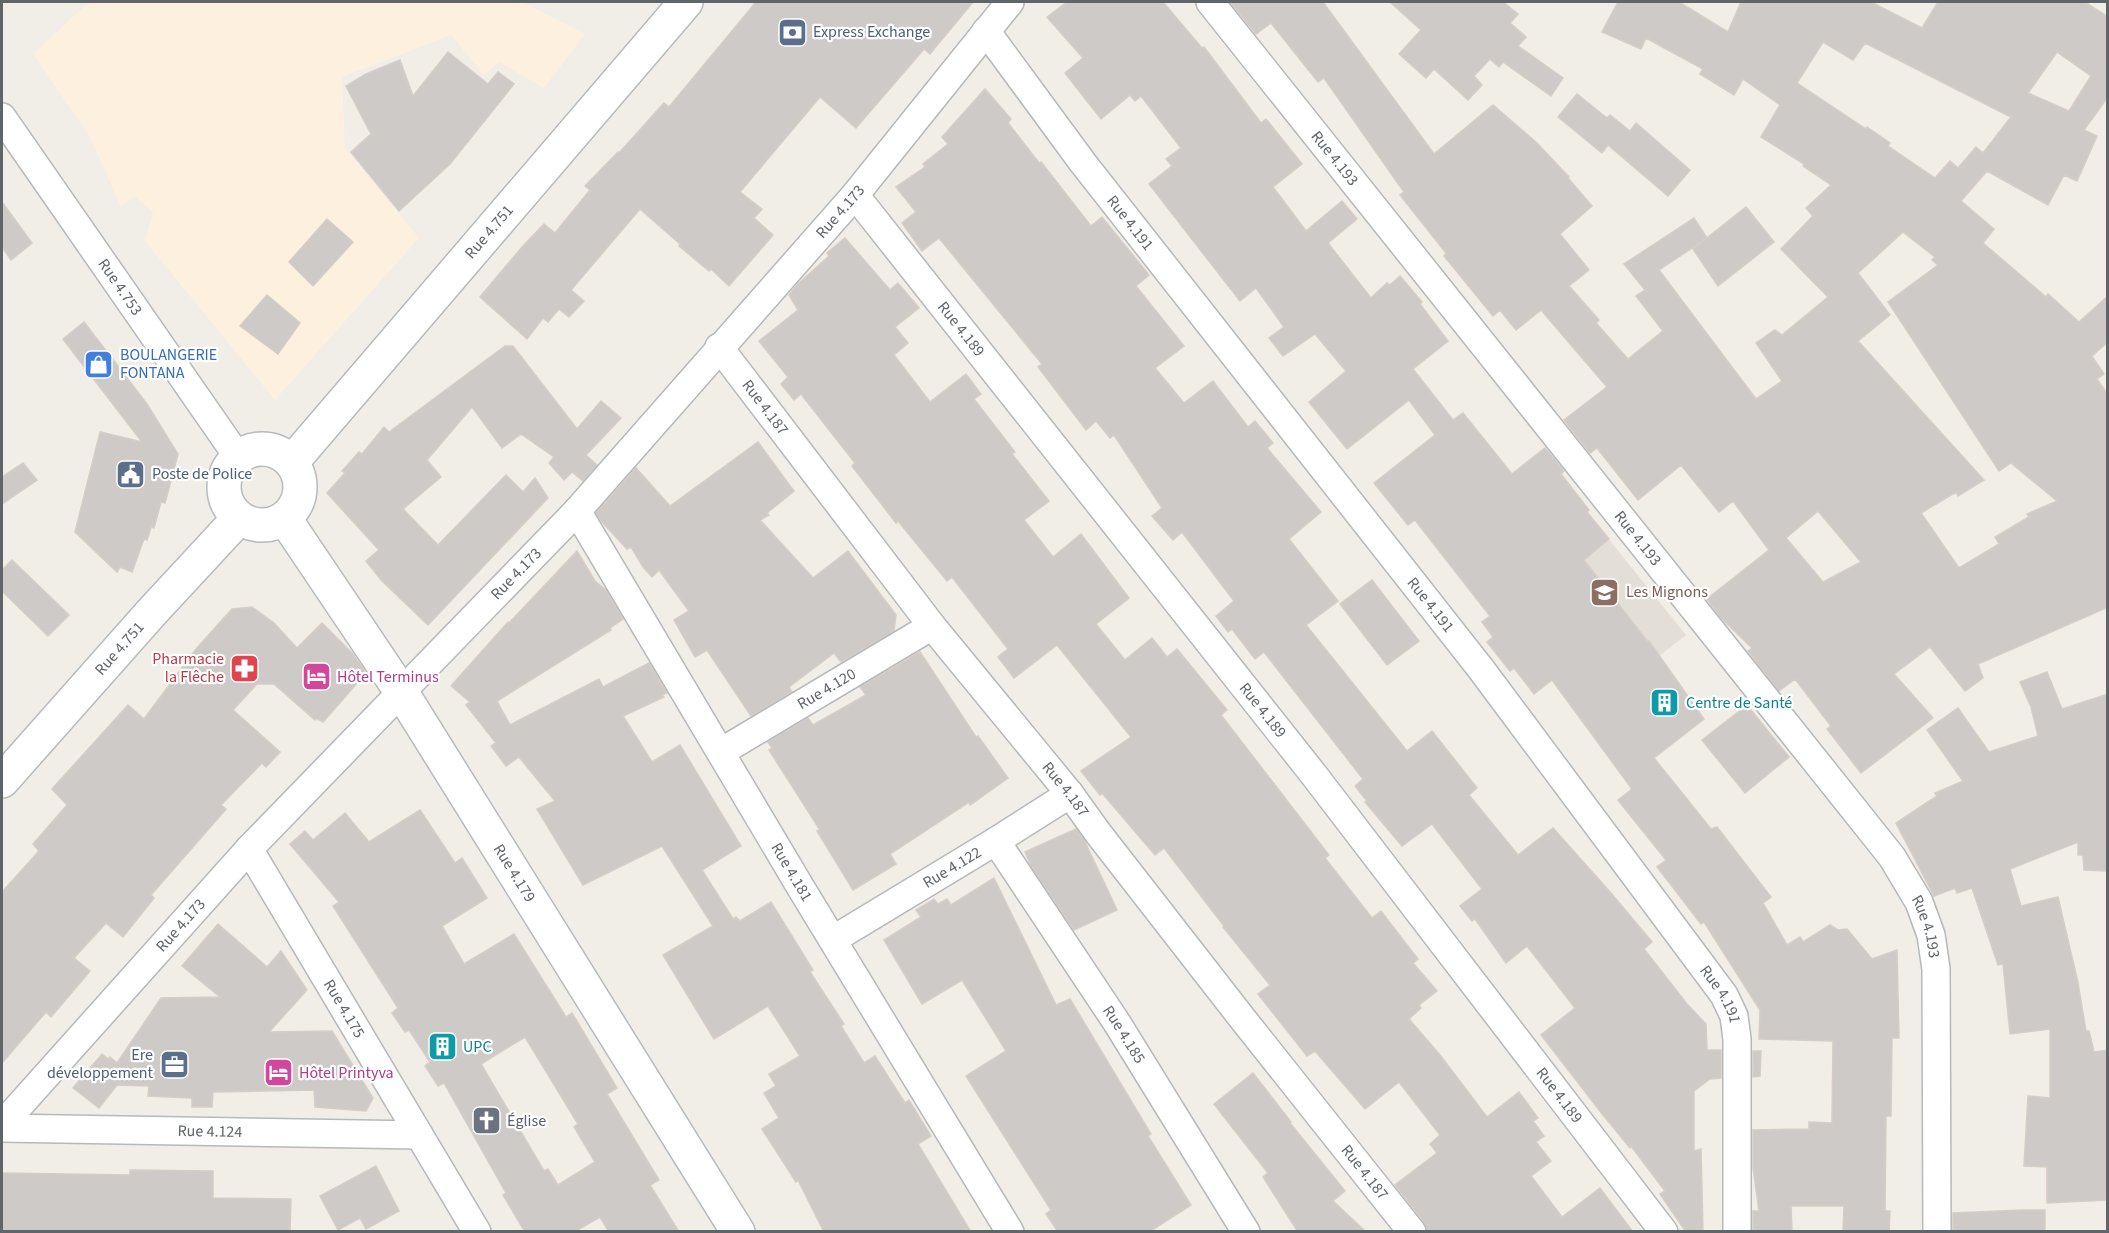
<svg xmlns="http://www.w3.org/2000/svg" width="2109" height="1233" viewBox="0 0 2109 1233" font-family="'Source Sans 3',sans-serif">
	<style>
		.commercial { fill: #fef0df }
		.education { fill: #e4ded8 }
		.building { fill: #cecac7; stroke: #d6cdc6; stroke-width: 1.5; fill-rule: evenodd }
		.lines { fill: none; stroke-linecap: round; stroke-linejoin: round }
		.street-casing { stroke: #b5b9bc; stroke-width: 30 }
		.secondary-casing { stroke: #b6bbbf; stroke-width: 36 }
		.street { stroke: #fff; stroke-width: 27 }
		.secondary { stroke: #fff; stroke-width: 33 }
		.labels { text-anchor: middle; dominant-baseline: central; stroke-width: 4.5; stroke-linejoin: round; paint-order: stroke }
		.service-label { font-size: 16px; fill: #4e5e75; stroke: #fff; text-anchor: start }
		.street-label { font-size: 16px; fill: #5f6568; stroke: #fff }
		.shop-label { font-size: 16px; fill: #366cbe; stroke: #fff; text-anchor: start }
		.education-label { font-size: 16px; fill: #785e54; stroke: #fff; text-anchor: start }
		.health-label { font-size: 16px; fill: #be3a42; stroke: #fff; text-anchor: end }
		.hotel-label { font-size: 16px; fill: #b23c85; stroke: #fff; text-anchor: start }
		.culture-label { font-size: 16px; fill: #0d838f; stroke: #fff; text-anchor: start }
		.worship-label { font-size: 16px; fill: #5b616d; stroke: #fff; text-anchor: start }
	</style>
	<rect width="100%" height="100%" fill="#f1ede7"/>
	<polygon class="commercial" points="100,2 522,2 585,34 544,88 499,62 484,75 451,35 342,77 345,148 419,238 275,400 145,241 153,212 134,196 121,207 90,137 33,54 87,4"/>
	<polygon class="education" points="1590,516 1686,635 1628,680 1533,561"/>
	<g class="building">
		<polygon points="756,2 973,2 930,54 924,49 856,128 820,97 740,192 762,209 754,218 773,235 729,286 711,269 709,271 679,246 680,244 640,209 571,290 584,301 569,317 559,309 548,322 543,318 527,339 480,297 522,247 544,224 555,233 590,190 585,186 618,152 619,153 664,103 669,107"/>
		<polygon points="1067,2 1163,2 1202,48 1204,47 1261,123 1266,119 1302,164 1273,187 1306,231 1342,201 1357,219 1328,243 1371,298 1387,283 1390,285 1400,276 1422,302 1420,304 1448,341 1413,369 1453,420 1463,413 1512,474 1545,448 1564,471 1561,474 1589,510 1587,512 1609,539 1584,560 1648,642 1649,641 1704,719 1654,758 1711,829 1717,827 1771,897 1763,903 1787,945 1800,937 1803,942 1830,925 1838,930 1847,929 1872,959 1897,950 1899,1038 1892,1038 1891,1116 1886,1116 1885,1211 1890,1211 1889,1232 1843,1232 1844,1206 1791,1206 1792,1232 1753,1232 1753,1211 1759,1211 1753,1168 1753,1130 1809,1129 1809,1122 1832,1123 1833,1041 1759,1039 1760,1010 1704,922 1701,924 1657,867 1666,860 1618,800 1632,789 1552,680 1534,694 1514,668 1510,671 1487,642 1493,637 1482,622 1490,616 1415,520 1408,525 1374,483 1435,435 1409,400 1347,449 1309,402 1346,371 1315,334 1283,356 1269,338 1284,327 1256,288 1240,301 1149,184 1172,166 1166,159 1181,148 1141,96 1135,101 1130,95 1101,119 1065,73 1083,58 1047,17"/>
		<path d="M1230,2H1323L1434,154L1493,105L1537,143L1569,177L1568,178L1592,206L1560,234L1589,270L1569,286L1599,320L1596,323L1628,359L1663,331L1636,296L1645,290L1624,264L1694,218L1707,238L1659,270L1756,399L1782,381L1756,343L1775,330L1782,335L1828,297L1781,249L1813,216L1806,208L1831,185L1803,166L1804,164L1761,137L1780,105L1743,79L1734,95L1700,74L1703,69L1646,38L1641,49L1602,32L1618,2H1679L1728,32L1741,2H1871L1922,28L1938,2H2085L2108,17V97L2084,130L2097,136L2077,181L2064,175L2048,205L1987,171L1961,201L1994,229L1983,243L2046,297L2048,294L2079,322L2108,296V342L2092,356L2104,374L2097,379L2108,395V607L1978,664L1983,678L1965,691L1930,647L1894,674L1933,718L1861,773L1827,729L1831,726L1795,679L1779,691L1748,651L1752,648L1721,618L1707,599L1769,550L1733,501L1719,512L1681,465L1638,500L1597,448L1590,453L1564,420L1607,387L1541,310L1516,330L1500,310L1493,316L1444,256L1446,253L1400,195L1404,192L1324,78L1318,82L1271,23L1256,34ZM1823,42L1853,60L1865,43L2011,117L1983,153L1976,147L1958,168L1950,161L1935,178L1888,146L1890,143L1867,127L1866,129L1797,83ZM2057,52L2091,76L2069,111L2028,93ZM1903,232L1935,257L1932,260L1938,265L1888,302L1999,471L2011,463L2057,501L2027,514L2029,517L1995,537L1999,544L1959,568L1921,513L1956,492L1958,496L1984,480L1858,341L1890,315L1858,273ZM1818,511L1861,562L1823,582L1786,538Z"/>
		<polygon points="1390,2 1503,2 1518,14 1510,23 1526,37 1518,46 1563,78 1551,96 1503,62 1499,67 1490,59 1474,76 1482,85 1468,100 1434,69 1426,78 1399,54 1421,30"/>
		<polygon points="448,52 488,84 498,72 514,84 450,164 399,211 351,152 371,134 346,86 366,74 400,60 413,96"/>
		<polygon points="985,89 1011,119 1008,123 1040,164 1041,162 1091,226 1102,217 1149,275 1136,286 1184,346 1155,368 1184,403 1213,381 1248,427 1255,421 1273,443 1267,448 1321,512 1289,539 1338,601 1306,625 1407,751 1432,731 1477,788 1469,795 1518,855 1553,828 1611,893 1652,942 1644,949 1687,1004 1706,1024 1707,1050 1721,1050 1721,1078 1710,1079 1694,1091 1694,1151 1701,1149 1703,1232 1686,1232 1660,1194 1665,1191 1631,1146 1630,1148 1603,1115 1541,1035 1575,1008 1527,946 1506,963 1475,919 1472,921 1460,906 1482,889 1432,824 1402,846 1365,802 1367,801 1355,786 1363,779 1264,652 1255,659 1232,629 1228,632 1216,616 1234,601 1182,532 1173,540 1152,516 1162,508 1114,435 1110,438 1096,421 1086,430 1038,367 1042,364 939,238 922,251 902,223 916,212 896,187 925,167 923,164 948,144 942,137"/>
		<polygon points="1577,94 1607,118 1610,115 1630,131 1636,123 1690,170 1668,196 1608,145 1602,153 1558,117"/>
		<polygon points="2,202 32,243 11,260 2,247"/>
		<polygon points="1746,207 1774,242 1718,286 1693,249"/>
		<polygon points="327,219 353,242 313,286 289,262"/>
		<polygon points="845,238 890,290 898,283 919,308 895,327 908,343 894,355 930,402 966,374 981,394 974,399 1015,452 1012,454 1049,501 1024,520 1053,557 1081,534 1129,598 1096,624 1125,660 1152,638 1167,657 1177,649 1227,710 1221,715 1329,855 1325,858 1372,918 1381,911 1418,959 1413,963 1437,991 1419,1005 1421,1008 1409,1019 1440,1055 1487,1117 1519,1092 1538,1118 1533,1121 1544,1136 1536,1142 1551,1161 1531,1176 1562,1217 1600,1188 1633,1232 1427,1232 1424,1222 1395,1185 1437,1153 1430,1144 1440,1135 1399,1082 1365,1109 1315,1051 1307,1056 1258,994 1270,985 1223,927 1224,926 1164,848 1155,855 1102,793 1100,795 1081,771 1131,737 1057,645 1014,678 998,657 1008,649 952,577 947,581 898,521 896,523 852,466 855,463 801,394 794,400 781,384 788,377 759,341 798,310 789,295 798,284 829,256 827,253"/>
		<polygon points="267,295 300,323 278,354 240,326"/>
		<polygon points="84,322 147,404 178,454 165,503 161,502 154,528 151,527 147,540 144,539 132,572 120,567 117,572 75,532 100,432 142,442 63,339"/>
		<polygon points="505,346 513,346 577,429 601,401 621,418 586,455 597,465 583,481 572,472 564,480 549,463 554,457 521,434 502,448 472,407 427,460 441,477 403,509 438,545 506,475 523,492 535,478 548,498 428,625 382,581 366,561 379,550 327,493 345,473 342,471 359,452 362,454 384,427 389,432"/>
		<polygon points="758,442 794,491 767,513 769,515 760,520 813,578 848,551 896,615 894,631 841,662 834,653 789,687 792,692 751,716 707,650 695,657 674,620 689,611 659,570 652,577 643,567 631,547 627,549 602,522 596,513 636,468 670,506"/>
		<polygon points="23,463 37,480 2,504 2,477"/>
		<polygon points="577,551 595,581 606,590 623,619 610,628 611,630 497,701 510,725 599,679 603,687 649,663 667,693 662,695 664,697 623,716 652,762 680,745 741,846 702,870 733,919 736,917 740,921 771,902 813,970 810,972 844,1024 841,1026 864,1063 875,1056 905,1103 909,1100 931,1136 918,1144 971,1232 824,1232 798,1180 796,1182 762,1129 779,1118 764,1093 776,1086 769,1074 800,1056 768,1006 714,1039 663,955 713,926 662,846 583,885 537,809 555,801 519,757 506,766 491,746 496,743 466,705 470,702 451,686 508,622 509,623"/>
		<polygon points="12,560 69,615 48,636 2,591 2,570"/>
		<polygon points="1372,580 1419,641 1387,665 1340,604"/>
		<polygon points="252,607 274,623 297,648 322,623 352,653 366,673 323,722 316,718 315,720 274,684 257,684 233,710 280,752 266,767 262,763 221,805 226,809 151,895 154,898 123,937 106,923 74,958 90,971 51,1017 46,1012 2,1063 2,892 39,851 33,844 67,805 52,789 128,705 144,719 196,649 232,609"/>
		<polygon points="920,652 976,737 978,736 1008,778 970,805 969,802 890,854 896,864 853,890 817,831 820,830 769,750 772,748 768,742 808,718 813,725 866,695 860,687"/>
		<polygon points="2047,672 2062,709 2108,694 2108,871 2084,870 2083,855 2078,855 2078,842 2010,869 2021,906 2058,897 2078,983 2086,1031 2089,1031 2094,1052 2108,1050 2108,1200 2047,1203 2047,1167 2024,1166 2028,1096 2050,1098 2050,1029 2010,1034 2003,964 1998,965 1972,888 1957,893 1955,888 1934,896 1896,823 1937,796 1935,793 1963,781 1927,730 1958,708 1989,752 2038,736 2031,707 2020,682"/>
		<polygon points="1747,705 1789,757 1745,793 1702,740"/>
		<path d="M420,810L455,863L462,858L487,898L442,926L464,964L514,934L566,1017L572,1013L617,1088L607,1094L659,1180L650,1185L679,1232H609L600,1217L574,1232H525L503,1195L506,1193L444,1083L438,1086L425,1066L430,1062L409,1030L405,1032L392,1013L398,1008L333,906L339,902L290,844L305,831L313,840L345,813L369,842ZM525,1037L578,1124L574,1127L595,1162L558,1185L548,1169L544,1171L481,1064Z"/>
		<polygon points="1076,829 1084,840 1117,910 1074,930 1031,866 1025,852"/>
		<polygon points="994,878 1056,1005 1070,999 1151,1134 1148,1136 1191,1205 1149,1232 1058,1232 1046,1214 1051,1210 966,1076 1006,1051 962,980 922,1004 884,940 921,917 916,910 934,899 938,904 947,899 951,905"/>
		<polygon points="218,924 267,967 281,951 307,990 269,1032 332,1031 373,1098 366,1111 315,1107 314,1090 213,1092 212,1107 192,1107 192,1098 148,1096 149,1086 117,1085 99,1108 73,1088 102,1054 108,1059 110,1057 117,1063 161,998 220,997 182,966"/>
		<polygon points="1753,1051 1761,1051 1760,1076 1753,1077"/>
		<polygon points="1253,1073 1291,1122 1290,1123 1345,1191 1333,1201 1366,1232 1298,1232 1263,1177 1268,1173 1214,1104"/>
		<polygon points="376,1166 399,1211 366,1229 360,1218 338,1230 320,1196"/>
		<polygon points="130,1170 213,1171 213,1198 291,1199 290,1232 2,1232 2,1173 130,1175"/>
		<polygon points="2023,1210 2045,1210 2045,1232 1953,1232 1953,1213"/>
	</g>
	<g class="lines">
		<defs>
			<g id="street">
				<path id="s1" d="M1210,2L1892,857L1919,902L1931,935L1936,969L1937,1232"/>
				<path id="s2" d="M986,31L1083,163L1481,669L1724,995L1734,1016L1737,1039V1232"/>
				<path id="s3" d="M2,117L238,457"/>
				<path id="s4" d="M855,195L1314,775L1664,1232"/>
				<path id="s5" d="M719,347L932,626L1070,794L1098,833L1242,1018L1412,1232"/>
				<path id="s6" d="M577,511L801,888L1010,1232"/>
				<path id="s7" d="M721,752L932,626"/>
				<path id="s8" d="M996,841L1117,1023L1246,1232"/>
				<path id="s9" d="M249,849L477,1232"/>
				<path id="s10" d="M834,939L996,841L1070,794"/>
				<path id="s11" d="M2,1125L249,849L577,511L855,195L1010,2"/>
				<path id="s12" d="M2,1128L419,1135"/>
			</g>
			<g id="secondary">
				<circle cx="262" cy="487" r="38"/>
				<path id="s13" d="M292,462L686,2"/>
				<path id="s14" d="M285,519L402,693L738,1232"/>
				<path id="s15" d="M2,781L151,613L239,518"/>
			</g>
		</defs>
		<use href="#street" class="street-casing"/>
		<use href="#secondary" class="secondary-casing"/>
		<use href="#street" class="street"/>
		<use href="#secondary" class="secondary"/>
	</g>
	<defs>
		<symbol id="bank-square" viewBox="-11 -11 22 22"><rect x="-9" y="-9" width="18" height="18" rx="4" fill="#5c6f8a" stroke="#fff"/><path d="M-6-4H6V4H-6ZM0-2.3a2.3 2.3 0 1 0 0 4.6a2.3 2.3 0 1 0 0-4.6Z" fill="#fff"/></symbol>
		<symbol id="shop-square" viewBox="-11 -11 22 22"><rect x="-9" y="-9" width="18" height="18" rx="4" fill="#3f7fe0" stroke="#fff"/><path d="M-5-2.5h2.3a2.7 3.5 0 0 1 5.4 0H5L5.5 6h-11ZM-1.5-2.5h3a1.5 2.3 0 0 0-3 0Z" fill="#fff"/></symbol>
		<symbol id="civic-square" viewBox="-11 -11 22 22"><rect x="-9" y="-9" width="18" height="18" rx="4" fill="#5c6f8a" stroke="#fff"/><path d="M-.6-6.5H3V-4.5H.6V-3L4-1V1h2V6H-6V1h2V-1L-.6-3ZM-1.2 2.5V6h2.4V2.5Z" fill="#fff"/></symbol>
		<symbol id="school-square" viewBox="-11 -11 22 22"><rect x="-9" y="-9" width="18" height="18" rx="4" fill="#8d6e63" stroke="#fff"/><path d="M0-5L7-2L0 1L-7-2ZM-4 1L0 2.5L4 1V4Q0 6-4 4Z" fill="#fff"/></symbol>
		<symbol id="pharmacy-square" viewBox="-11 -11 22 22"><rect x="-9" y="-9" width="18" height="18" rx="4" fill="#e0444e" stroke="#fff"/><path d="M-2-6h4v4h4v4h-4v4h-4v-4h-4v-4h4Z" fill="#fff"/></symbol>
		<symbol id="hotel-square" viewBox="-11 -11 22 22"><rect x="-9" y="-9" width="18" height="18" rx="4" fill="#d1479c" stroke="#fff"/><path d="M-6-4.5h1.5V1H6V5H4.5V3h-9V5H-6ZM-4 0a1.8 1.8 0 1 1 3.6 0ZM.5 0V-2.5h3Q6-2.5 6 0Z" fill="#fff"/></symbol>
		<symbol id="building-square" viewBox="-11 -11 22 22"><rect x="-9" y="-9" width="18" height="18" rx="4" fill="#0f9aa8" stroke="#fff"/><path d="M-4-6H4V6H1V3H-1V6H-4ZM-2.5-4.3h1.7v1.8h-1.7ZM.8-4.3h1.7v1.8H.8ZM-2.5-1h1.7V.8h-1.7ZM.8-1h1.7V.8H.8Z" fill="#fff"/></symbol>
		<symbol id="office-square" viewBox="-11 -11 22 22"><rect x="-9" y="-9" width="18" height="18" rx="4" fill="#5c6f8a" stroke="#fff"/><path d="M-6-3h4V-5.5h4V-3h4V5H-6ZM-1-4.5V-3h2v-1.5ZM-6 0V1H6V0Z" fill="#fff"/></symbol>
		<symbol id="church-square" viewBox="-11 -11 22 22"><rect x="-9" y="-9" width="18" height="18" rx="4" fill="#6b7280" stroke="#fff"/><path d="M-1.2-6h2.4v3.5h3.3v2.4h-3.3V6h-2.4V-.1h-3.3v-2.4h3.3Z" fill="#fff"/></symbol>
	</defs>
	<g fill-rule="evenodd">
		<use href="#bank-square" x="776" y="16" width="33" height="33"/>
		<use href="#shop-square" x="82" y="348" width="33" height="33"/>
		<use href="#civic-square" x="114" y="458" width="33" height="33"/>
		<use href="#school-square" x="1588" y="576" width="33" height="33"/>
		<use href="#pharmacy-square" x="228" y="652" width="33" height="33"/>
		<use href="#hotel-square" x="300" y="660" width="33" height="33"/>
		<use href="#building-square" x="1648" y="686" width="33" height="33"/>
		<use href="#building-square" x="426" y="1030" width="33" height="33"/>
		<use href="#office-square" x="158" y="1048" width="33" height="33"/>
		<use href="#hotel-square" x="262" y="1056" width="33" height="33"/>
		<use href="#church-square" x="470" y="1104" width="33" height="33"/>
	</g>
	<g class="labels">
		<g class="service-label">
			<text x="813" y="32">Express Exchange</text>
			<text x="152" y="474">Poste de Police</text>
			<text x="153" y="1055" text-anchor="end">Ere<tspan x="153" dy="18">développement</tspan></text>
		</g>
		<g class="street-label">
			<text stroke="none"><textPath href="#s1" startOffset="200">Rue 4.193</textPath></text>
			<text stroke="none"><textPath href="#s11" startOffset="1240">Rue 4.173</textPath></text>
			<text stroke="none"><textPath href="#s2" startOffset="240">Rue 4.191</textPath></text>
			<text stroke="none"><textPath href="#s13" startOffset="303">Rue 4.751</textPath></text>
			<text stroke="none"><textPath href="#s3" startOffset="207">Rue 4.753</textPath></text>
			<text stroke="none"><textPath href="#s4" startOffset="171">Rue 4.189</textPath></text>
			<text stroke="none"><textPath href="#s5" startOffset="76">Rue 4.187</textPath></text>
			<text stroke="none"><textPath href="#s1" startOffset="686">Rue 4.193</textPath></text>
			<text stroke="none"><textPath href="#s11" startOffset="754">Rue 4.173</textPath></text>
			<text stroke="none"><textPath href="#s2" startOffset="726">Rue 4.191</textPath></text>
			<text stroke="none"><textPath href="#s15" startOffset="177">Rue 4.751</textPath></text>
			<text stroke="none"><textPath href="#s7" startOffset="123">Rue 4.120</textPath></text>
			<text stroke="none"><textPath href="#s4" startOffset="657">Rue 4.189</textPath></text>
			<text stroke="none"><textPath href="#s5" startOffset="562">Rue 4.187</textPath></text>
			<text stroke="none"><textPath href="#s10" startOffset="138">Rue 4.122</textPath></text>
			<text stroke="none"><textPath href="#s6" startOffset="420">Rue 4.181</textPath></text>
			<text stroke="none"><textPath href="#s14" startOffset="422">Rue 4.179</textPath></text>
			<text stroke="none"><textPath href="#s11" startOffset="268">Rue 4.173</textPath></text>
			<text stroke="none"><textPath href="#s1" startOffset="1172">Rue 4.193</textPath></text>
			<text stroke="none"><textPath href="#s2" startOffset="1212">Rue 4.191</textPath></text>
			<text stroke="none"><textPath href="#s9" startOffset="186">Rue 4.175</textPath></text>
			<text stroke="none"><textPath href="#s8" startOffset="232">Rue 4.185</textPath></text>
			<text stroke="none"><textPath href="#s4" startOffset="1143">Rue 4.189</textPath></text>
			<text stroke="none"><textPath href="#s12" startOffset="208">Rue 4.124</textPath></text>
			<text stroke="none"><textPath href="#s5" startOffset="1048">Rue 4.187</textPath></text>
		</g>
		<g class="shop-label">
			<text x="120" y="355">BOULANGERIE<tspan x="120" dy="18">FONTANA</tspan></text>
		</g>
		<g class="education-label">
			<text x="1626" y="592">Les Mignons</text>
		</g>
		<g class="health-label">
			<text x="224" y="659">Pharmacie<tspan x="224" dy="18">la Flêche</tspan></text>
		</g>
		<g class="hotel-label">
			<text x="337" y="677">Hôtel Terminus</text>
			<text x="299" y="1073">Hôtel Printyva</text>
		</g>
		<g class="culture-label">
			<text x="1686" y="703">Centre de Santé</text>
			<text x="463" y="1047">UPC</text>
		</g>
		<g class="worship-label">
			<text x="507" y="1121">Église</text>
		</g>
	</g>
	<rect width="2109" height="1233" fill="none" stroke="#5f6568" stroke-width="6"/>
</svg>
